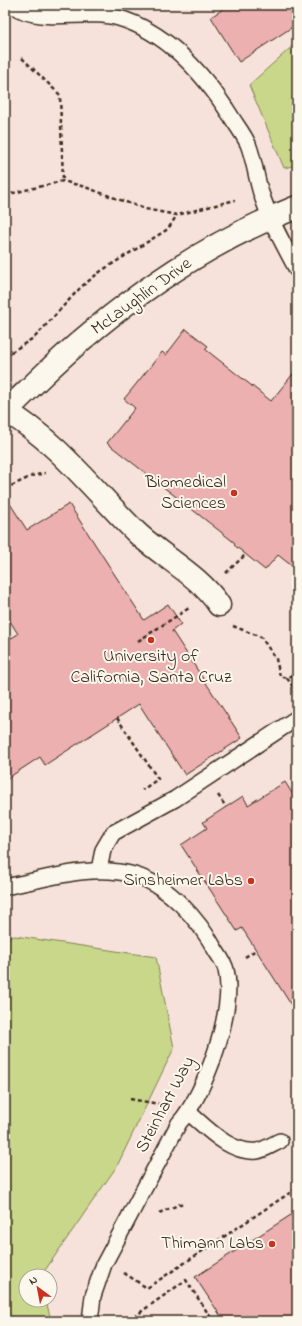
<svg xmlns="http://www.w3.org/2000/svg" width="302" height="1326" viewBox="0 0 302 1326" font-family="'Indie Flower',sans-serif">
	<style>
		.built { fill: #f6e2da; fill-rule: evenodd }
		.green { fill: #c9d78b; stroke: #828054 }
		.building { fill: #ebb0af; stroke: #3b2a1e }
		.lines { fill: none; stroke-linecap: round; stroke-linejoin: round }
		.lane-casing { stroke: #3b2a1e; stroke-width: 18 }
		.street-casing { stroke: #3b2a1e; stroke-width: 25 }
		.secondary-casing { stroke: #3b2a1e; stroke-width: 25 }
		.path { stroke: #3b2a1e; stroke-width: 2.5; stroke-dasharray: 4 3; stroke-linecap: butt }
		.lane { stroke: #fbf7ec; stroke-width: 15 }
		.street { stroke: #fbf7ec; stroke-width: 22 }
		.secondary { stroke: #fbf7ec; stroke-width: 22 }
		.poi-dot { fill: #c8321e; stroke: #fbf7ec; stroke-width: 1.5 }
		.labels { text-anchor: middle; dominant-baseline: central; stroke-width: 4; stroke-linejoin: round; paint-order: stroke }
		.street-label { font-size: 18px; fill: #3b2a1e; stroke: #fbf7ec }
		.poi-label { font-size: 18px; fill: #3b2a1e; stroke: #fbf7ec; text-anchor: end }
	</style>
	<rect width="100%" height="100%" fill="#fbf7ec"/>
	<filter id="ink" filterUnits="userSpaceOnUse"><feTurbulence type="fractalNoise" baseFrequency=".025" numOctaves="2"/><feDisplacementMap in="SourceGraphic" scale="8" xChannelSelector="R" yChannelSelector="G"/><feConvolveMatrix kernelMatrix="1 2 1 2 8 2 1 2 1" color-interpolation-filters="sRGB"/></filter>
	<g filter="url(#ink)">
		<path class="built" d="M5,5H297V1321H5ZM26,1276H50V1300H26Z"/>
		<g class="green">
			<polygon points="297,42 297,165 284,168 249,85"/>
			<polygon points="15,936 156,957 174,1048 117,1166 41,1276 26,1276 26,1300 46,1300 51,1321 5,1321 5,938"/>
		</g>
		<g class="building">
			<polygon points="229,5 297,5 297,24 239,62 211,17"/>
			<polygon points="186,329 208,346 205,349 271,401 297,369 297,570 278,555 265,570 234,545 235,543 107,443 135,408 124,399 162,352 166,355"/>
			<polygon points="5,496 27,530 69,504 144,620 168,604 181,624 172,631 242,738 185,775 139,704 45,765 40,757 5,780 5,642 18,634 5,613"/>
			<polygon points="285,782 297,801 297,1014 242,928 237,931 181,845 207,828 203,822 243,796 248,805"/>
			<polygon points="297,1211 297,1321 224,1321 195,1277"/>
		</g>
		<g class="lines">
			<defs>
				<g id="lane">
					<path d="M12,5C42,26 85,8 119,18C169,33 205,75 232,118C237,126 244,135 248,144C254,159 256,177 261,193C270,221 284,245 297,270"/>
					<polyline points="99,870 103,850 113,833 175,799 297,718"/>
					<path d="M5,887C46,879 92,863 134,875C169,885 199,920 216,951C220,957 225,964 226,970C236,1008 205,1095 179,1123L104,1264L93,1296L90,1321"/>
					<path d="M188,1112C207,1128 230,1154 257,1151C264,1150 273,1144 280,1141"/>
				</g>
				<path id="street" d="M7,412C56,440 96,493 137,533C164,558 199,575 219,605"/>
				<path id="secondary" d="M5,413C15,402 26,392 37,381C111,309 200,245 297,207"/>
			</defs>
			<use href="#lane" class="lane-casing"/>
			<use href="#street" class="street-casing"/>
			<use href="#secondary" class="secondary-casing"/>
			<g class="path">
				<polyline points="22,58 60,95 63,181"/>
				<polyline points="5,195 63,181 85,187 145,209 177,215 235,200"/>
				<polyline points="5,356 35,337 81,287 101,271 168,229 177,215"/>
				<polyline points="5,489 32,476 45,473"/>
				<polyline points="226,573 246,554"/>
				<polyline points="233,626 261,637 276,659 280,676 287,678 297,672"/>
				<polyline points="138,641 189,608"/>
				<polyline points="287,678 297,693"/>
				<polyline points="117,718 158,779 142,790"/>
				<polyline points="218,795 226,807"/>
				<polyline points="245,957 256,950"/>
				<polyline points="130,1099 165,1105"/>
				<polyline points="159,1213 183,1203"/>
				<polyline points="124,1273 147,1288 297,1188"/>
				<polyline points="128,1321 186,1280 213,1321"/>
				<polyline points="216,1321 222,1317"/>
			</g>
			<use href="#lane" class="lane"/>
			<use href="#street" class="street"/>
			<use href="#secondary" class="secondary"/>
		</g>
	</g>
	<g class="poi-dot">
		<circle cx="234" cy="493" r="4"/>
		<circle cx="151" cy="640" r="4"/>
		<circle cx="251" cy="881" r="4"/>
		<circle cx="272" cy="1244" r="4"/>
	</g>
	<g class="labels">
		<g class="street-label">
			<text transform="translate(142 297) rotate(-36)">McLaughlin Drive</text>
			<text transform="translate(166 1105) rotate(-62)">Steinhart Way</text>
		</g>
		<g class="poi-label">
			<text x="226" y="483">Biomedical<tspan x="226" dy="21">Sciences</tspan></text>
			<text x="151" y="657" text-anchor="middle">University of<tspan x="151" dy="21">California, Santa Cruz</tspan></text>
			<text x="243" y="881">Sinsheimer Labs</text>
			<text x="264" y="1244">Thimann Labs</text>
		</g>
	</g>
	<rect width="302" height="1326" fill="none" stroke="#fbf7ec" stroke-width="20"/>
	<rect x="10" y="10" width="282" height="1306" fill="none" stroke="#3b2a1e" stroke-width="1.5" filter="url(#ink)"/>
	<g transform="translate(38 1288) rotate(328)"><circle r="19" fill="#fbf7ec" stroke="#aea59a"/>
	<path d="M0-3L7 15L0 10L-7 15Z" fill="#c8321e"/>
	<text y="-6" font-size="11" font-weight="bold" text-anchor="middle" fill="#3b2a1e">N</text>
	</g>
</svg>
